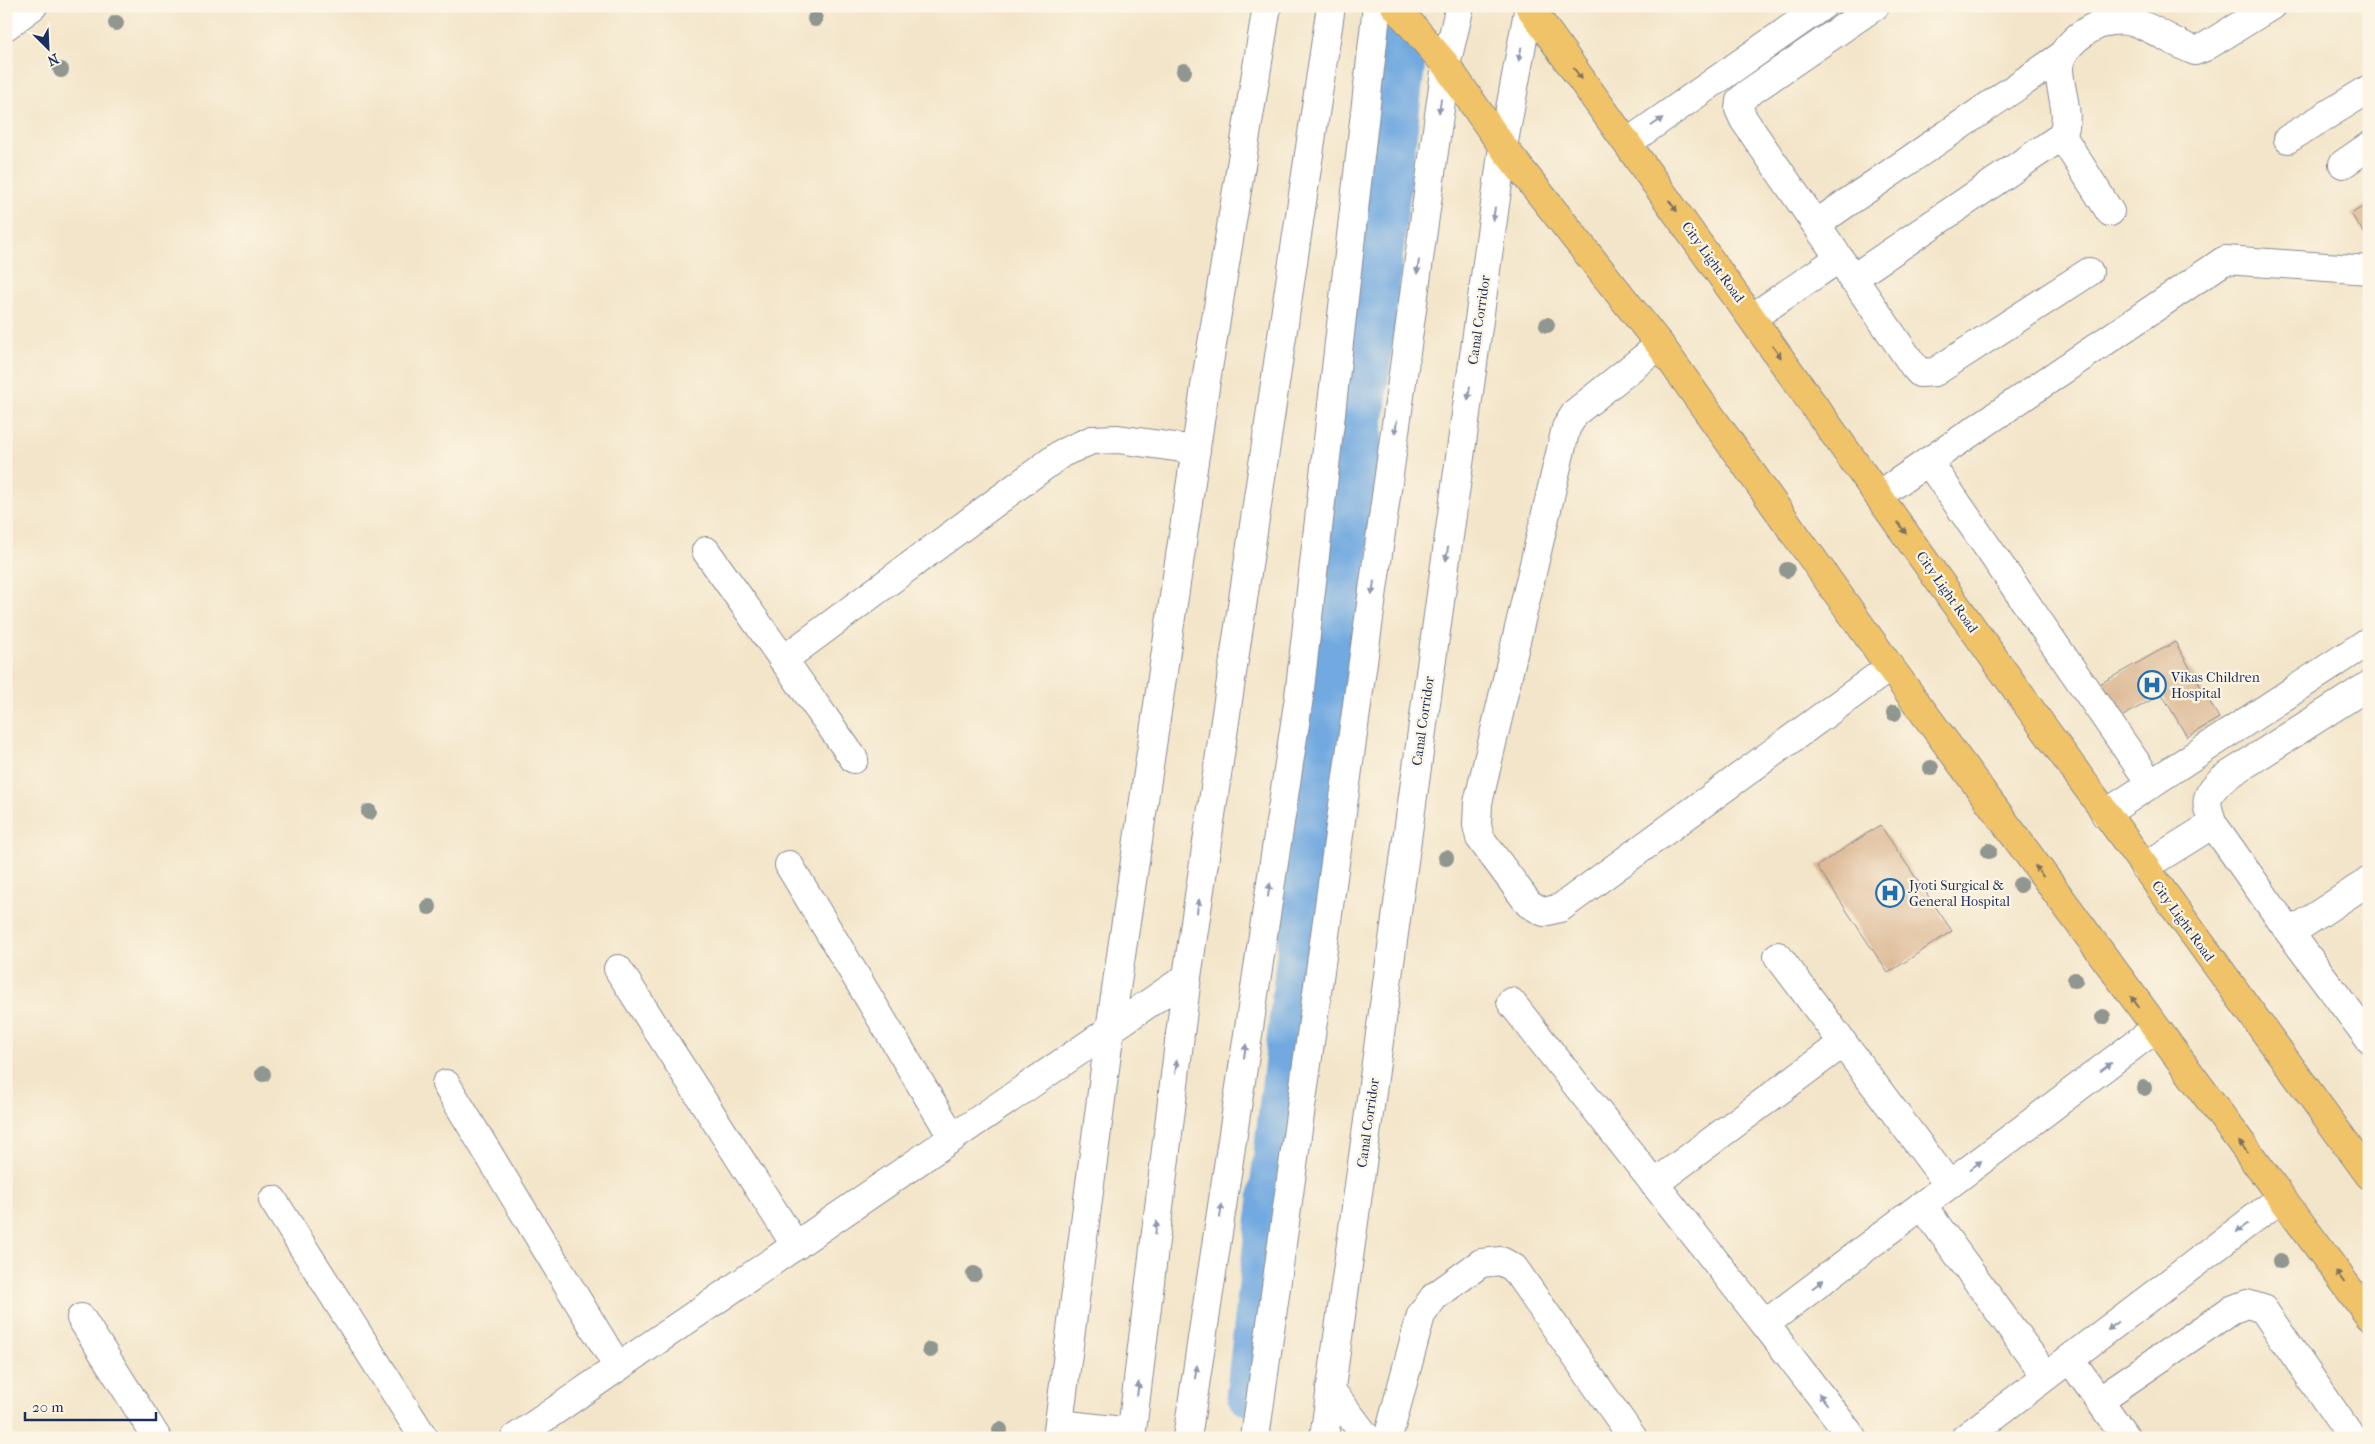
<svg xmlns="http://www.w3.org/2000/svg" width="2375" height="1444" viewBox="0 0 2375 1444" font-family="'IM FELL French Canon',serif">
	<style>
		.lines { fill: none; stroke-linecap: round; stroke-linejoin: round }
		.canal { stroke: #71a9e0; stroke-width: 46 }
		.building { fill: #ddba96 }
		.minor-casing { stroke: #878a94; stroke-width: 30 }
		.major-casing { stroke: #878a94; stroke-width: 30 }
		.minor { stroke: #fff; stroke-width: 28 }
		.major { stroke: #f1c369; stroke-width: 28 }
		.tree { fill: #909690 }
		.oneway { fill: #8d97ae }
		.oneway2 { fill: #7b7263 }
		.labels { text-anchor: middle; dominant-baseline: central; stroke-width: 4.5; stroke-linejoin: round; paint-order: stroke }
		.street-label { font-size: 14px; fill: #1b2f5e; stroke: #fcf5e5 }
		.poi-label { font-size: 14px; fill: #1b2f5e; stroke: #fcf5e5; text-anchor: start }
	</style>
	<rect width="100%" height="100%" fill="#fcf5e5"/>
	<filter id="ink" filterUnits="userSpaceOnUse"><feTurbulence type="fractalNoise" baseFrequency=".02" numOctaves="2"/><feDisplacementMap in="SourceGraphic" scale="10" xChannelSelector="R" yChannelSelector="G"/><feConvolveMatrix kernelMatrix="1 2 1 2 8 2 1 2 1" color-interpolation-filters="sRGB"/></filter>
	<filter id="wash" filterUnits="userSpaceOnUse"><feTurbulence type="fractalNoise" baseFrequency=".0096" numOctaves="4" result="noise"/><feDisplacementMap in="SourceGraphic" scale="20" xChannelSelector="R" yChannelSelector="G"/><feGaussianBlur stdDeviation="1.12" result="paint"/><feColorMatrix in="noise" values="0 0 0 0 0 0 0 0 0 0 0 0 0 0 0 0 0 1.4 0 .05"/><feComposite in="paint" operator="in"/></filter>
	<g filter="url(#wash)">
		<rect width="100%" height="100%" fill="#f3e5c9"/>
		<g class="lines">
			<polyline class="canal" points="1249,1393 1405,38"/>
		</g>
		<g id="blocks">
			<g class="building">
				<polygon points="2369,203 2369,240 2351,214"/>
				<polygon points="2175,642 2219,718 2187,737 2162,694 2116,720 2096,686"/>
				<polygon points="1880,825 1952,931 1888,973 1817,866"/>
			</g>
		</g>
	</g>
	<g filter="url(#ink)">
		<use href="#blocks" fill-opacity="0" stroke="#878a94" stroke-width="1"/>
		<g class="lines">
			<defs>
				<g id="minor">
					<polyline points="1875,6 1747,94 1740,101 1739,109 1744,120 1913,365 1920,373 1935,372 2089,272"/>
					<polyline points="6,26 33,6"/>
					<polyline points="2062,136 2110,212"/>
					<polyline points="2288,139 2369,89"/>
					<polyline points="1627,143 1822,6"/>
					<polyline points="2343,164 2369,146"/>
					<polyline points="1816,224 2060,57"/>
					<path d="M1852,279L2062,136C2072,115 2059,90 2059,68C2059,55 2069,45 2078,37C2126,0 2151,34 2195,51L2205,47L2271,6"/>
					<polyline points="1753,317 1838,259"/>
					<polyline points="1660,345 1576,412 1566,428 1478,803 1477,825 1480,838 1529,904 1544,912 1560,908 1890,667"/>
					<polyline points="1928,461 2151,784"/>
					<polyline points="1879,495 2225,260 2369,270"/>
					<polyline points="706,551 854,759"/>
					<polyline points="783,660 1062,453 1092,440 1118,439 1196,450"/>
					<path d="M2369,685L2221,780C2204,797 2205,802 2213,824L2290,933L2369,1039"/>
					<polyline points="2105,814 2369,641"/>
					<polyline points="789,865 953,1138"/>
					<polyline points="2144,867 2213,824"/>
					<polyline points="2290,933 2369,881"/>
					<polyline points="1778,956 1949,1185"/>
					<polyline points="618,969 796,1246"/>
					<polyline points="1511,1002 1765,1324"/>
					<polyline points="446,1084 618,1367"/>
					<polyline points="1654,1184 1843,1043"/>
					<polyline points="273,1200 424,1438"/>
					<polyline points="1922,1205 2046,1376"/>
					<polyline points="81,1318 157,1438"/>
					<polyline points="2070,1359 2126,1438"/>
					<polyline points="1330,1389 1367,1438"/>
					<polyline points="2099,1400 2231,1310 2247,1304 2263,1309 2352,1438"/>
					<polyline points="1059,1424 1132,1432"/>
					<polyline points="515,1438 1187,977"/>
					<polyline points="1057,1438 1110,1030 1205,387 1267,6"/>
					<polyline points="1131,1438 1187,977 1331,6"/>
					<polyline points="1187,1438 1299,697 1377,6"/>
					<polyline points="1255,1438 1446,65 1460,6"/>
					<polyline points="1324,1438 1503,147 1529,6"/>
					<polyline points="1388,1438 1421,1315 1434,1297 1481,1263 1501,1261 1514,1268 1633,1438"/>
					<polyline points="1853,1438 1765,1324 2155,1029"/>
					<polyline points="1965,1438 2281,1198"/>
				</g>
				<g id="major">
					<polyline points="1395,6 1446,65 1503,147 1660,345 1890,667 2369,1316"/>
					<polyline points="1529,6 2041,724 2369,1175"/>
				</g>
			</defs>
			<use href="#minor" class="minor-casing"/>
			<use href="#major" class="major-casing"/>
			<use href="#minor" class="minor"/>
			<use href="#major" class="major"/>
		</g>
		<g class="tree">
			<circle cx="815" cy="19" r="8"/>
			<circle cx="116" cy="23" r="8"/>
			<circle cx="61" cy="70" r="8"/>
			<circle cx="1184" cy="71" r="8"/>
			<circle cx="1547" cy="325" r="8"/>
			<circle cx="1787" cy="570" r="8"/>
			<circle cx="1894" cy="713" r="8"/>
			<circle cx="1931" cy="768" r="8"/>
			<circle cx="369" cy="812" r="8"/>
			<circle cx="1989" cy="851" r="8"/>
			<circle cx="1446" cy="858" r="8"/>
			<circle cx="2020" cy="885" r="8"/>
			<circle cx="429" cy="907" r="8"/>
			<circle cx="2075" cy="980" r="8"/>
			<circle cx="2103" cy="1017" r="8"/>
			<circle cx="263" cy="1074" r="8"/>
			<circle cx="2144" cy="1088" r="8"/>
			<circle cx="2280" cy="1261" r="8"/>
			<circle cx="974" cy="1274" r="8"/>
			<circle cx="930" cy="1350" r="8"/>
			<circle cx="1000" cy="1430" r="8"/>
		</g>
		<defs><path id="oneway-solid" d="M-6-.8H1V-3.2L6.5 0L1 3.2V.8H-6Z" transform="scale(1.25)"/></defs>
		<g class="oneway">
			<use href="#oneway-solid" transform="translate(1520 54) rotate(101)"/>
			<use href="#oneway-solid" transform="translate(1440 106) rotate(98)"/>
			<use href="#oneway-solid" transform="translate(1657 122) rotate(-35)"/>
			<use href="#oneway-solid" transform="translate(1494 214) rotate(98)"/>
			<use href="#oneway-solid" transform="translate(1418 267) rotate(98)"/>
			<use href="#oneway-solid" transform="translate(1469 393) rotate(98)"/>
			<use href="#oneway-solid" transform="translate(1396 427) rotate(98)"/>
			<use href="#oneway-solid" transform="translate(1447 554) rotate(98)"/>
			<use href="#oneway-solid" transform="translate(1373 588) rotate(98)"/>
			<use href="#oneway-solid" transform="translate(1269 890) rotate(-81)"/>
			<use href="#oneway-solid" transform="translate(1198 906) rotate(-81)"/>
			<use href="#oneway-solid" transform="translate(1245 1051) rotate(-81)"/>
			<use href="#oneway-solid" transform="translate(1176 1067) rotate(-82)"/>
			<use href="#oneway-solid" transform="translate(2106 1067) rotate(-37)"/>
			<use href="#oneway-solid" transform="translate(1976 1165) rotate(-37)"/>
			<use href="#oneway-solid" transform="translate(1221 1211) rotate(-81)"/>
			<use href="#oneway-solid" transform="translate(1156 1228) rotate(-83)"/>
			<use href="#oneway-solid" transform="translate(2242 1228) rotate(143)"/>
			<use href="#oneway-solid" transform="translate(1818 1284) rotate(-37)"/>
			<use href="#oneway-solid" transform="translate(2113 1326) rotate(143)"/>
			<use href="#oneway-solid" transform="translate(1196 1372) rotate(-81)"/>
			<use href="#oneway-solid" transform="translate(1138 1389) rotate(-83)"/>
			<use href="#oneway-solid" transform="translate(1823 1399) rotate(-128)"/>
		</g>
		<g class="oneway2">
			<use href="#oneway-solid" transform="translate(1578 74) rotate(54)"/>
			<use href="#oneway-solid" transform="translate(1673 206) rotate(54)"/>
			<use href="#oneway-solid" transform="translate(1777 352) rotate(55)"/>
			<use href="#oneway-solid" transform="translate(1902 528) rotate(55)"/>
			<use href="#oneway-solid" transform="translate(2039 871) rotate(-126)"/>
			<use href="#oneway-solid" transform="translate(2135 1002) rotate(-126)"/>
			<use href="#oneway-solid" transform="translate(2243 1147) rotate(-127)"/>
			<use href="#oneway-solid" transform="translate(2340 1277) rotate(-127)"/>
		</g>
	</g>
	<defs>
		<symbol id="hospital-ring" viewBox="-11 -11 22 22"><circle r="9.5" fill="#fcf5e5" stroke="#1f6fb2" stroke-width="1.5"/><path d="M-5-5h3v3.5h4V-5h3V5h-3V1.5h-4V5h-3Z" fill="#1f6fb2"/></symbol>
	</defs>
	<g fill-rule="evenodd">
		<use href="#hospital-ring" x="2136" y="669" width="32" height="32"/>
		<use href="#hospital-ring" x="1874" y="877" width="32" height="32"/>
	</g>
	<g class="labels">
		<g class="street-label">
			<text transform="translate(1713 262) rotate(54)">City Light Road</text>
			<text transform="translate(1479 320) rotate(-82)">Canal Corridor</text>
			<text transform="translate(1947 592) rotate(55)">City Light Road</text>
			<text transform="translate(1423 721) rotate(-82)">Canal Corridor</text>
			<text transform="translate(2183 921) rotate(54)">City Light Road</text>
			<text transform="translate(1368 1123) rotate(-82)">Canal Corridor</text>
		</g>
		<g class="poi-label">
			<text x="2171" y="677">Vikas Children<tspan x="2171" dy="16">Hospital</tspan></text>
			<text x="1909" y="885">Jyoti Surgical &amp;<tspan x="1909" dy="16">General Hospital</tspan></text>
		</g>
	</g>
	<rect width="2375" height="1444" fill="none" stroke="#fcf5e5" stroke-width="25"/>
	<g transform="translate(48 48) rotate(156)" stroke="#fcf5e5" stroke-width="4" paint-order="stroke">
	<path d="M0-4L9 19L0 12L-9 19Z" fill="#1b2f5e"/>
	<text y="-8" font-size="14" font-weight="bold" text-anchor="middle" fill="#1b2f5e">N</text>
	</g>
	<path d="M25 1412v8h131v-8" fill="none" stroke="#1b2f5e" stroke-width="2.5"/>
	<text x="32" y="1412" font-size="15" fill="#1b2f5e" stroke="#fcf5e5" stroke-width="4" paint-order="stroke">20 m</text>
</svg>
